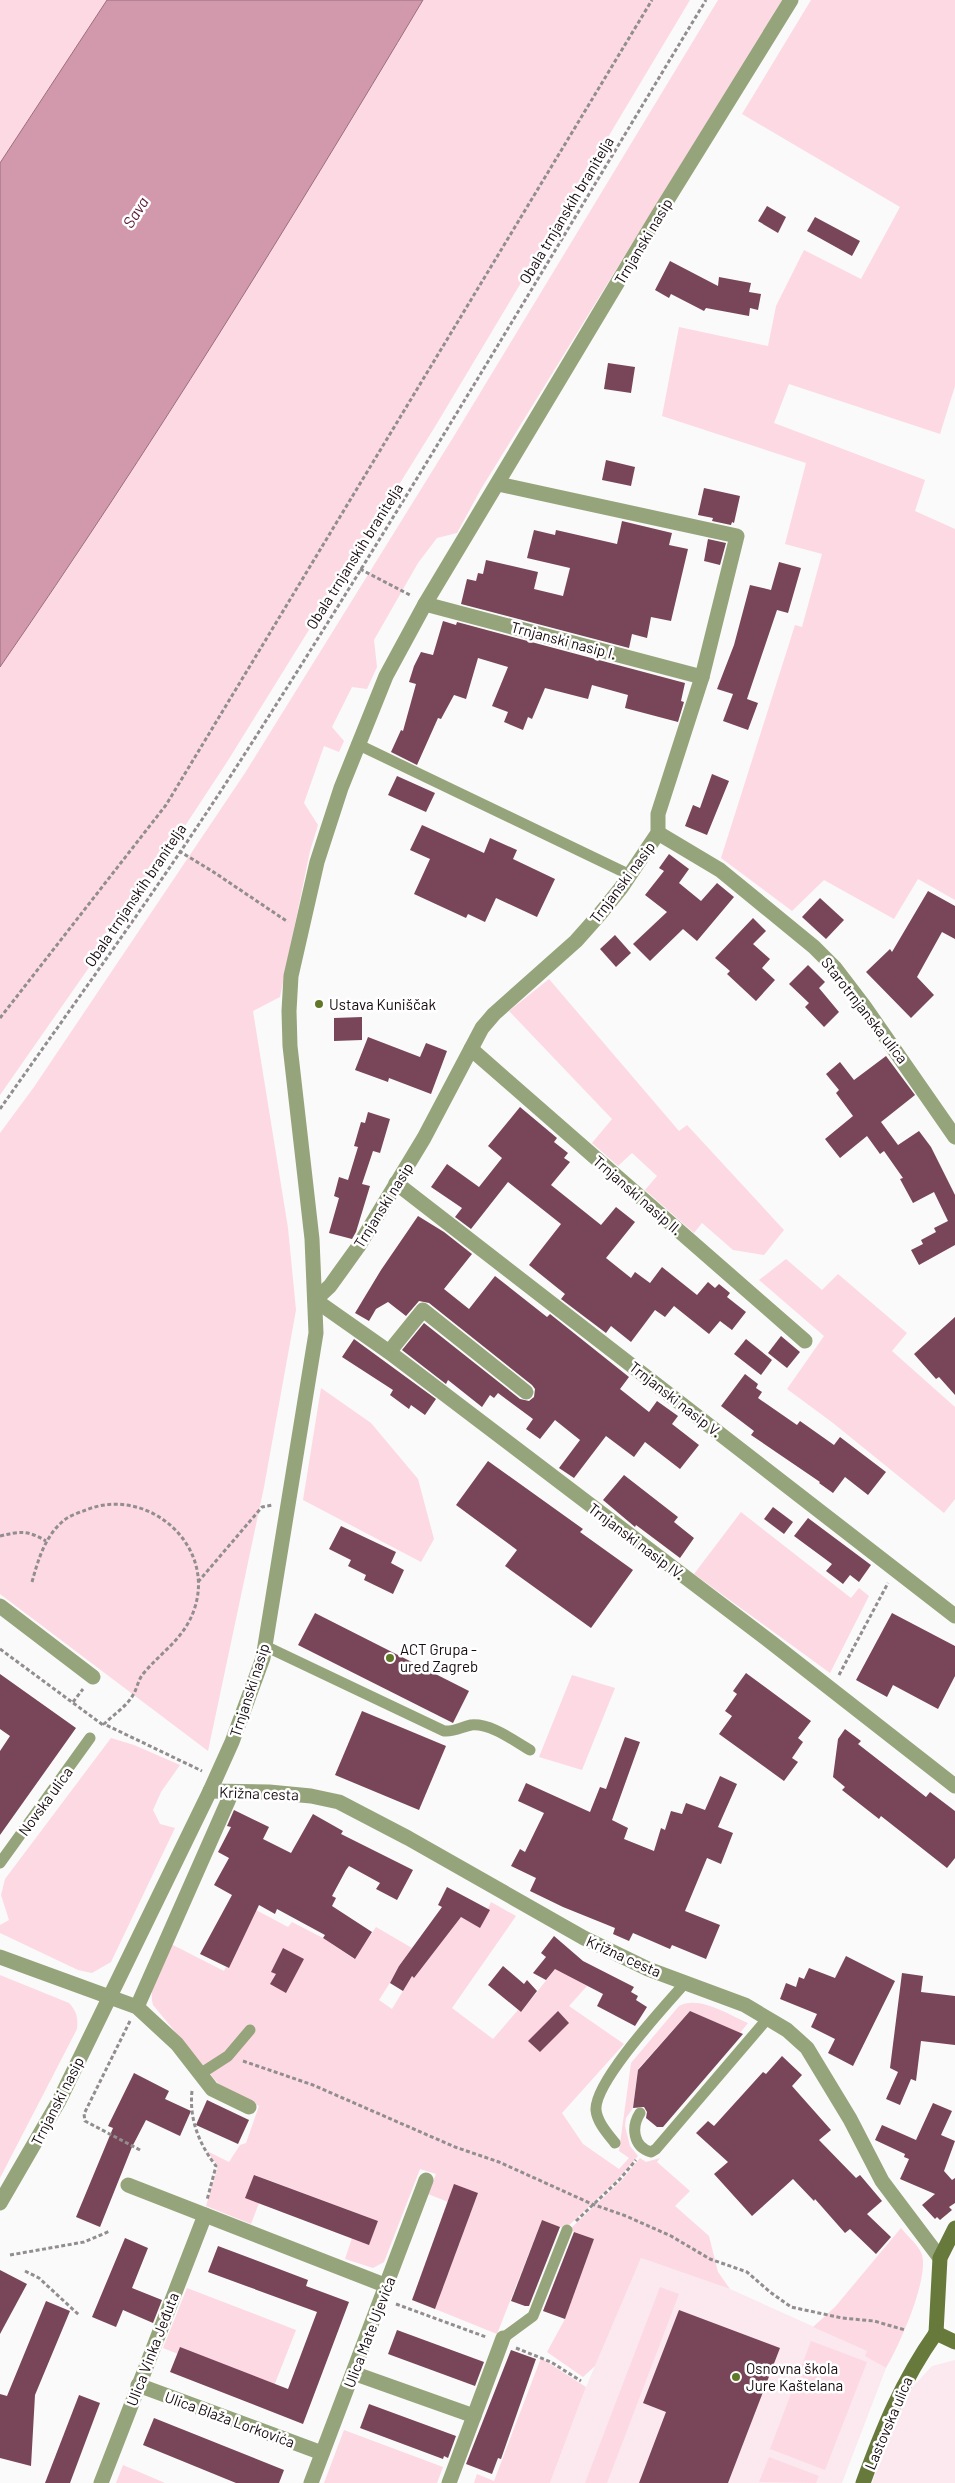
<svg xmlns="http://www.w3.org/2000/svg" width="955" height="2483" viewBox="0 0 955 2483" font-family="Barlow,sans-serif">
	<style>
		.built { fill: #fbe9ef }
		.green { fill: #fdd9e4; fill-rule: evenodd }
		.water { fill: #d299ac; stroke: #9a6e7d }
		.building { fill: #784658 }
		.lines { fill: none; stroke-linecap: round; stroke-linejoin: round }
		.path { stroke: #928d8f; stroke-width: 3; stroke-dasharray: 4 2.5; stroke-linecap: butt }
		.lane { stroke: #96a47b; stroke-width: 11 }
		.street { stroke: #96a47b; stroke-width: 15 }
		.secondary { stroke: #677a3c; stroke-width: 15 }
		.poi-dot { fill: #617829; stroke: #fff; stroke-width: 2 }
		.labels { text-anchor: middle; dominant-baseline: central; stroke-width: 5; stroke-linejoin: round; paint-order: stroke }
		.street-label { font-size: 15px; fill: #170b0f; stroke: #fff }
		.poi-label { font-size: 15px; fill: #170b0f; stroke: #fff; text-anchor: start }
		.water-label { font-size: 16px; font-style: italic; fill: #5e1b38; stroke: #fff }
	</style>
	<rect width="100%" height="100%" fill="#fafafa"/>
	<g class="built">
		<polygon points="641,2258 730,2289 868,2351 866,2356 886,2368 842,2483 550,2483 586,2387"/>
		<polygon points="955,2360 955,2483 872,2483 897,2415 908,2392 932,2366"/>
	</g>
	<g class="green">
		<polygon points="0,0 107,0 0,163"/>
		<polygon points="423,0 690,0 436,425 227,762 141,893 0,1095 0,667 74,559 241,299"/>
		<polygon points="718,0 782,0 481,489 457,533 437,538 418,563 374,640 377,667 367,689 352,687 332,727 344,741 339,752 324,746 304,803 318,825 310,851 280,997 253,1011 288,1228 296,1310 264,1487 208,1751 0,1594 0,1133 34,1087 245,773 454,436"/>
		<polygon points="811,0 955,0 955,386 940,434 789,384 774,423 925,480 915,511 955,529 955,900 918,879 894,919 824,880 792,911 721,858 795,625 802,627 822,554 785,544 806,463 662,416 679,327 768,346 776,306 804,250 861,279 900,207 742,114"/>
		<polygon points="549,979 679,1131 687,1125 784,1230 764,1255 733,1250 702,1223 694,1233 645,1190 657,1176 632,1153 618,1166 592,1143 612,1119 509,1011"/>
		<polygon points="786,1259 822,1290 838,1274 907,1333 892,1351 955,1407 955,1499 944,1513 833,1423 787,1389 824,1336 759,1280"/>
		<polygon points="321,1388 371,1423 418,1479 434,1539 421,1562 303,1500"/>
		<polygon points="741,1512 851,1598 859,1588 869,1596 830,1673 694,1574"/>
		<polygon points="572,1675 615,1688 582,1770 539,1757"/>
		<polygon points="111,1738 134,1745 180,1765 161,1792 153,1810 160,1824 175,1828 111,1962 92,1973 78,1970 0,1933 0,1925 9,1920 1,1895 5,1879"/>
		<path d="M491,1902L516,1916L452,2008L493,2039L518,2010L521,2012L556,1968L587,1986L569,2006L624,2044L562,2113L583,2144L619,2169L629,2158L619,2151L631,2063L679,2006C699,1995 729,2015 748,2023L740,2033L690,2011L638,2069L633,2108L626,2118L625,2126L630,2146L638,2156L618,2179L565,2229L542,2220L497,2334L435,2309L478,2193L455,2185L448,2202L428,2194L436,2174L420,2169L384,2262L373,2268L345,2259L352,2238L369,2244L378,2221L255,2175L259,2203L251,2224L206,2206L218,2166L207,2151L229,2162L240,2145L246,2143L259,2106L221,2087L153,2005C147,1986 164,1961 171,1944L224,1971L226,1967L229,1968L256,1910L288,1927L292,1922L323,1938L354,1959L376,1927L412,1948L399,1966L414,1978L461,1917L480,1927ZM393,1978L406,1986L392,2009L379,2000Z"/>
		<path d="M0,1975L69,2003C77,2012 78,2018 77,2029L0,2178Z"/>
		<polygon points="640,2158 646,2162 660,2158 657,2162 690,2191 675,2206 709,2236 718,2272 730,2289 641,2258 595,2366 583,2377 547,2352 565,2319 594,2239 569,2230 622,2180"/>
		<path d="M901,2228C907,2236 919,2245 922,2255C929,2279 899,2346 886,2368L865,2356L867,2351L813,2327L835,2307Z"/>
		<polygon points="660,2287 679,2294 607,2483 585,2483"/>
		<polygon points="187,2288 296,2330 272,2391 163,2348"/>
		<polygon points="811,2341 867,2362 825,2470 770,2449"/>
		<polygon points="541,2358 586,2387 550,2483 474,2483 477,2474 494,2481"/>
		<polygon points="344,2430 443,2467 437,2483 324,2483"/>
		<polygon points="769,2457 819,2476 816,2483 759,2482"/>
		<polygon points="123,2465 165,2483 116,2483"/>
	</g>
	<path class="water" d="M107,0H423C288,226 150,450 0,667V163Z"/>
	<g class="building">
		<polygon points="767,206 786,217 778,233 758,221"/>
		<polygon points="815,217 860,241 852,256 807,231"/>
		<polygon points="670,261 718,286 719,277 751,283 749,292 761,294 758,310 750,308 749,316 706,308 704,311 671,294 669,298 655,290"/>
		<polygon points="608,363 635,367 631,393 604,389"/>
		<polygon points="606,460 635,467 631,486 602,480"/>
		<polygon points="704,488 740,496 734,523 732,522 731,525 712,521 713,518 698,515"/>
		<polygon points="622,521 672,533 669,545 688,549 671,621 651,617 647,638 632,634 629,648 461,604 467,579 476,581 478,573 483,574 486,560 538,572 534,589 563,596 570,568 527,558 534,530 555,535 556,530 617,544"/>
		<polygon points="708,539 726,543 720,565 704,561"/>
		<polygon points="779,562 801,568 788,613 777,610 747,699 758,703 748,730 723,721 733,694 717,689 734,645 750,585 771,590"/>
		<polygon points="443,621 456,625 457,622 685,683 681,701 684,702 678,722 625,708 628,695 592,685 588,699 545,688 532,719 528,717 523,730 504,722 508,712 492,706 508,667 478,658 466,699 454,695 441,719 438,718 417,765 391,752 401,730 403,731 416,684 409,682 414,666 421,652 433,655"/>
		<polygon points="712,774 729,781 707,835 685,826 693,805 700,808"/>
		<polygon points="397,776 435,793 426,812 388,795"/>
		<polygon points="422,825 484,853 490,838 517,850 513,859 555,879 537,917 496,898 485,922 468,914 466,918 414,894 430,859 410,850"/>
		<polygon points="669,854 689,869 679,883 701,901 717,883 734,897 697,941 683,929 650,961 633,944 667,912 645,895 664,871 659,868"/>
		<polygon points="928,891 955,906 955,939 942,932 917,977 934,995 911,1018 866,972 890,949 892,952"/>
		<polygon points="820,898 844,920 826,939 802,917"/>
		<polygon points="753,918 766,931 753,944 770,959 762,968 775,980 756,1001 727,974 730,971 715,958"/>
		<polygon points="615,935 631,953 616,967 600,949"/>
		<polygon points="808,965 825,982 819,988 839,1012 824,1027 805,1007 809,1003 789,984"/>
		<polygon points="362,1017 362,1040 334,1041 334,1018"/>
		<polygon points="368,1037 420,1057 426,1043 447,1051 431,1094 389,1078 388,1082 355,1070"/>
		<polygon points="886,1056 915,1095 881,1122 898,1145 919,1131 931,1147 955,1195 955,1245 919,1265 911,1250 923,1244 921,1240 936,1232 934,1228 948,1221 934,1192 913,1203 900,1179 903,1178 884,1151 880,1154 867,1136 840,1158 825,1139 853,1116 836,1093 839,1090 826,1074 840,1062 854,1080"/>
		<polygon points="520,1107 557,1138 554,1142 568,1153 564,1158 570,1162 551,1185 601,1225 616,1207 635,1222 606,1258 631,1278 635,1272 650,1283 662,1267 697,1295 708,1282 715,1288 719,1284 730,1293 727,1297 746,1312 732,1330 720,1321 709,1334 674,1306 665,1317 655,1310 631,1342 611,1326 606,1333 561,1299 565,1294 529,1265 561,1224 508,1182 471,1229 455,1217 462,1208 431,1187 447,1164 479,1187 502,1158 488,1146"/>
		<polygon points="368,1112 390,1119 380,1153 373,1151 362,1184 370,1186 356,1232 352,1239 329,1233 339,1198 334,1196 339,1177 348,1180 358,1147 354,1146 361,1122 365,1123"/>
		<polygon points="418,1216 444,1232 472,1254 444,1289 469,1309 495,1276 547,1317 550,1314 629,1377 620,1389 649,1412 657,1401 678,1416 672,1424 699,1445 680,1469 645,1442 634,1457 606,1436 574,1478 559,1468 580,1440 555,1420 540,1439 526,1429 533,1419 498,1393 494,1398 490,1395 482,1407 448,1380 446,1384 402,1350 424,1323 520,1399 529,1401 534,1397 535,1389 532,1385 429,1303 419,1301 406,1316 388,1302 376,1309 369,1321 355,1313 381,1270"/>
		<polygon points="955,1317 955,1395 939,1377 936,1379 914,1354"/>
		<polygon points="781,1336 800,1352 787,1368 768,1353"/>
		<polygon points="354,1339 436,1399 425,1415 411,1405 409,1409 390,1395 393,1390 342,1357"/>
		<polygon points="746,1339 772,1360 761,1375 734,1354"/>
		<polygon points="745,1374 758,1384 756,1388 762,1392 758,1398 797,1425 800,1421 834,1445 840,1437 886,1472 868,1495 845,1477 833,1493 819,1483 820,1482 751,1435 754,1431 721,1406"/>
		<polygon points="488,1461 583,1529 580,1532 633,1570 591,1628 505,1566 517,1550 456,1505"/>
		<polygon points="624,1475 678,1517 674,1522 694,1538 680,1558 636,1525 635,1527 603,1500"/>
		<polygon points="773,1507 793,1522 784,1534 764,1519"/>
		<polygon points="808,1518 871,1565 859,1582 850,1575 843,1584 826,1571 832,1564 794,1536"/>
		<polygon points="341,1526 396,1552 391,1563 404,1570 393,1594 364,1580 366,1575 348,1566 351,1560 329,1549"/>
		<polygon points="315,1613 469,1691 453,1723 298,1645"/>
		<polygon points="892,1613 955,1646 955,1676 938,1709 893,1685 887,1697 856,1680"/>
		<polygon points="746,1673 811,1721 798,1738 803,1742 792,1758 798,1762 784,1781 719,1734 732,1716 725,1711 737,1694 733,1691"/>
		<polygon points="0,1674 76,1728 0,1835 0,1751 10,1736 0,1729"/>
		<polygon points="362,1711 446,1746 419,1810 335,1775"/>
		<polygon points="845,1729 861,1741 858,1744 926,1797 930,1792 955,1811 955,1858 947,1868 881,1816 879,1819 842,1790 845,1787 833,1777 838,1739"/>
		<polygon points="625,1737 640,1742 612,1820 628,1828 624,1839 654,1851 661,1828 665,1830 671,1811 682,1814 686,1803 705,1810 720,1776 737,1784 718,1827 733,1833 721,1864 707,1858 685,1911 720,1925 706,1959 672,1945 670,1949 633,1933 629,1941 613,1934 615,1928 563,1907 530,1891 536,1878 511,1866 520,1849 525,1852 544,1813 518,1801 526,1783 590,1812 600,1787 606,1789"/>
		<polygon points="234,1810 269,1827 263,1839 291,1853 313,1814 343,1831 341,1834 413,1870 397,1900 376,1889 380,1883 349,1866 346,1870 332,1896 336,1898 332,1906 372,1932 355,1959 323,1938 325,1935 277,1909 275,1914 259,1905 229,1968 200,1954 232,1895 214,1885 229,1858 218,1852 231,1827 227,1826"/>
		<polygon points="447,1887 490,1910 480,1928 461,1917 414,1978 412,1976 403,1991 390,1983 399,1966 442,1907 438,1905"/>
		<polygon points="554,1936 583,1961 634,1987 631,1992 638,1996 636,2000 647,2007 635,2026 597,2006 603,1994 555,1969 546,1980 533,1973 546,1957 541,1953"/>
		<polygon points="283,1948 304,1959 286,1993 270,1984 276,1974 271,1972"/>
		<polygon points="846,1956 895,1981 853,2066 828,2053 835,2039 811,2027 817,2014 780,1999 786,1983 796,1987 799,1977 804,1979 809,1968 835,1978"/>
		<polygon points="503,1966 524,1984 527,1980 537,1991 521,2012 488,1985"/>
		<polygon points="902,1973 923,1976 921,1992 955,1996 955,2045 921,2041 916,2081 911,2079 900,2105 886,2099 898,2072 890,2068"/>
		<polygon points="558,2011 569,2023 540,2052 528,2041"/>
		<polygon points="690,2011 743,2034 663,2127 657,2127 646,2118 647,2112 644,2107 633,2108 638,2070"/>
		<polygon points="782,2056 802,2075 792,2086 831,2130 819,2140 856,2178 860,2175 882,2201 867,2214 891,2237 876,2254 850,2229 845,2233 815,2199 814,2201 793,2179 752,2216 714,2174 728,2162 696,2133 708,2121 714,2126 763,2072 766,2074"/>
		<polygon points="134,2073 169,2091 165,2099 191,2111 180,2136 146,2120 132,2147 100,2227 76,2217 113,2128 108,2126"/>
		<polygon points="207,2100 249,2120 238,2144 196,2125"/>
		<polygon points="933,2103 952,2111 941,2135 955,2141 944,2171 952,2180 955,2178 955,2203 949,2207 952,2210 940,2220 937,2217 935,2219 922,2205 935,2194 900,2179 909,2159 904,2157 905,2154 875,2140 882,2125 916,2140"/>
		<polygon points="254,2175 378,2221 369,2245 245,2198"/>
		<polygon points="454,2184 478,2193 435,2309 412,2300"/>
		<polygon points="542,2220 560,2227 529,2306 525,2306 511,2301"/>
		<polygon points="574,2232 594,2239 565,2319 543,2311"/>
		<polygon points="125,2238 148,2248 132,2288 162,2300 153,2323 123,2310 116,2327 92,2317"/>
		<polygon points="218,2246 308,2280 306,2286 349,2302 303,2424 170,2372 180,2347 288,2389 317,2312 208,2272"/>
		<polygon points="0,2270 27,2284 0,2334"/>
		<polygon points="46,2301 70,2311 35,2395 31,2466 0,2458 0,2394 7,2396"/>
		<polygon points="679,2310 780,2348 728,2483 639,2483 666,2412 643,2403"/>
		<polygon points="397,2330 484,2362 475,2386 388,2354"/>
		<polygon points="511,2350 536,2359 501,2459 498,2458 492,2474 466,2464"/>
		<polygon points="79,2395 100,2403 70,2483 45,2483"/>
		<polygon points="369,2404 456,2436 448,2458 444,2456 443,2459 360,2428"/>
		<polygon points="154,2418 284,2470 279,2483 236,2483 143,2445"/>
	</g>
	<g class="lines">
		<g class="path">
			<polyline points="360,569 412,596"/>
			<polyline points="179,851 212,871 288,922"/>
			<polyline points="0,1018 166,805 652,0"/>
			<path d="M0,1109C80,995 162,883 237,766C399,514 551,256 706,0"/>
			<path d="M0,1536C21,1531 27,1530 46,1541"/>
			<path d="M32,1582C38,1560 45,1537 62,1522C68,1516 78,1513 86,1510C147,1485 217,1545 194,1610C184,1639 161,1652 143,1674C138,1680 137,1689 133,1695C127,1706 113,1715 104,1724L202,1771"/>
			<polyline points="198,1582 262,1507 273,1505"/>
			<polyline points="0,1649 103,1725"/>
			<polyline points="839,1675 888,1583"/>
			<polyline points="73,1702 83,1689"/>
			<polyline points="130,2021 84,2114 85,2121 142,2151"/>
			<polyline points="243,2061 313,2085 455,2147 499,2162 592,2204 626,2216 671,2236 710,2259 747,2272 770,2292 791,2307 842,2318 874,2321 905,2330"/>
			<path d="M192,2091C189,2119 199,2144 216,2166L207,2200"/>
			<polyline points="576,2221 620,2179 636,2160"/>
			<polyline points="10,2255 84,2242 110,2231"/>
			<polyline points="25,2271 39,2278 79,2315"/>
			<polyline points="396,2304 486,2337"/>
			<polyline points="516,2348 551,2362 581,2381"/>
		</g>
		<g class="lane">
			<polyline points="357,744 630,875"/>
			<path d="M265,1646L444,1731C455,1732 461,1727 471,1725C491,1723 514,1741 530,1750"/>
			<polyline points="0,1863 90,1738"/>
			<polyline points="200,2074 228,2056 250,2030"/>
			<path d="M640,2113C631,2127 633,2147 651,2152L656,2149L768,2018"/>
			<path d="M615,2143C608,2134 597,2122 596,2110C594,2082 665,2006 686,1982"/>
			<polyline points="503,2338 533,2316 567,2230"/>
		</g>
		<g class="street">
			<polyline points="498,484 737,536 702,677 658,814 658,833 621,888 600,914 576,941 494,1014 482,1028 424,1138 358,1247 330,1286 315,1300 389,1352 772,1643 955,1786"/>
			<polyline points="425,604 702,677"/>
			<polyline points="658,833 720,870 814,947 835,968 864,1006 955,1137"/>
			<polyline points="471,1049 805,1341"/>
			<polyline points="396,1183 955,1616"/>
			<polyline points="389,1352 423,1310 526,1392"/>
			<polyline points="0,1606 93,1677"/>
			<polyline points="210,1791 269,1792 311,1796 339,1802 408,1838 584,1938 648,1969 745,2005 787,2030 807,2048 850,2119 882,2181 940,2258"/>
			<polyline points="0,1957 137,2007 177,2044 212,2089 249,2107"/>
			<polyline points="137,2007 232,1792"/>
			<polyline points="128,2185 387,2286"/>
			<polyline points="0,2203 59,2101 210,1791 232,1742 263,1658 316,1333 312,1239 290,1046 289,1011 291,976 317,862 341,788 386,676 425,604 658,215 791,0"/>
			<polyline points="353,2373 474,2416"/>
			<polyline points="138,2385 322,2453"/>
			<polyline points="101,2483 205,2215"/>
			<polyline points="311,2483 426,2180"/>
			<polyline points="449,2483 503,2338"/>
		</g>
		<g class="secondary">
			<polyline points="936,2333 940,2258 955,2228"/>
			<polyline points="936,2333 955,2342"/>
			<path d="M863,2483C883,2428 902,2381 936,2333"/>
		</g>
	</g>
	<g class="poi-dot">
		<circle cx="319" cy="1004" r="5"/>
		<circle cx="390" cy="1658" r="5"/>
		<circle cx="736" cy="2377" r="5"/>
	</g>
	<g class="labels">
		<g class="street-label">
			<text transform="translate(566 210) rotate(-59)">Obala trnjanskih branitelja</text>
			<text transform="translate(643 241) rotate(-59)">Trnjanski nasip</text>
			<text transform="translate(354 556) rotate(-58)">Obala trnjanskih branitelja</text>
			<text transform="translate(564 640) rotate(15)">Trnjanski nasip I.</text>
			<text transform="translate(622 882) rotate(-53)">Trnjanski nasip</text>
			<text transform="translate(135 895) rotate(-56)">Obala trnjanskih branitelja</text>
			<text transform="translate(865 1010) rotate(52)">Starotrnjanska ulica</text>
			<text transform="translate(638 1195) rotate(41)">Trnjanski nasip II.</text>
			<text transform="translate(383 1205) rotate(-58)">Trnjanski nasip</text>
			<text transform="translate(676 1399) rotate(38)">Trnjanski nasip V.</text>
			<text transform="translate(637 1541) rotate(37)">Trnjanski nasip IV.</text>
			<text transform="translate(249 1690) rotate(-72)">Trnjanski nasip</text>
			<text transform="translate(259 1793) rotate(2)">Križna cesta</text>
			<text transform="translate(45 1801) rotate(-54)">Novska ulica</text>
			<text transform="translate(624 1956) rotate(24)">Križna cesta</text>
			<text transform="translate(57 2101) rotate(-63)">Trnjanski nasip</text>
			<text transform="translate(369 2332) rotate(-69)">Ulica Mate Ujevića</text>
			<text transform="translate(152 2349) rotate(-69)">Ulica Vinka Jeđuta</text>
			<text transform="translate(230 2419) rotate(20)">Ulica Blaža Lorkovića</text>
			<text transform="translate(888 2423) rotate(-67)">Lastovska ulica</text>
		</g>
		<g class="poi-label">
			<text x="329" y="1004">Ustava Kuniščak</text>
			<text x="400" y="1649">ACT Grupa -<tspan x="400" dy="17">ured Zagreb</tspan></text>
			<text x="746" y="2368">Osnovna škola<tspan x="746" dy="17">Jure Kaštelana</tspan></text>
		</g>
		<g class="water-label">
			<text transform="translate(135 212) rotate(-57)">Sava</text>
		</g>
	</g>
</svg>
